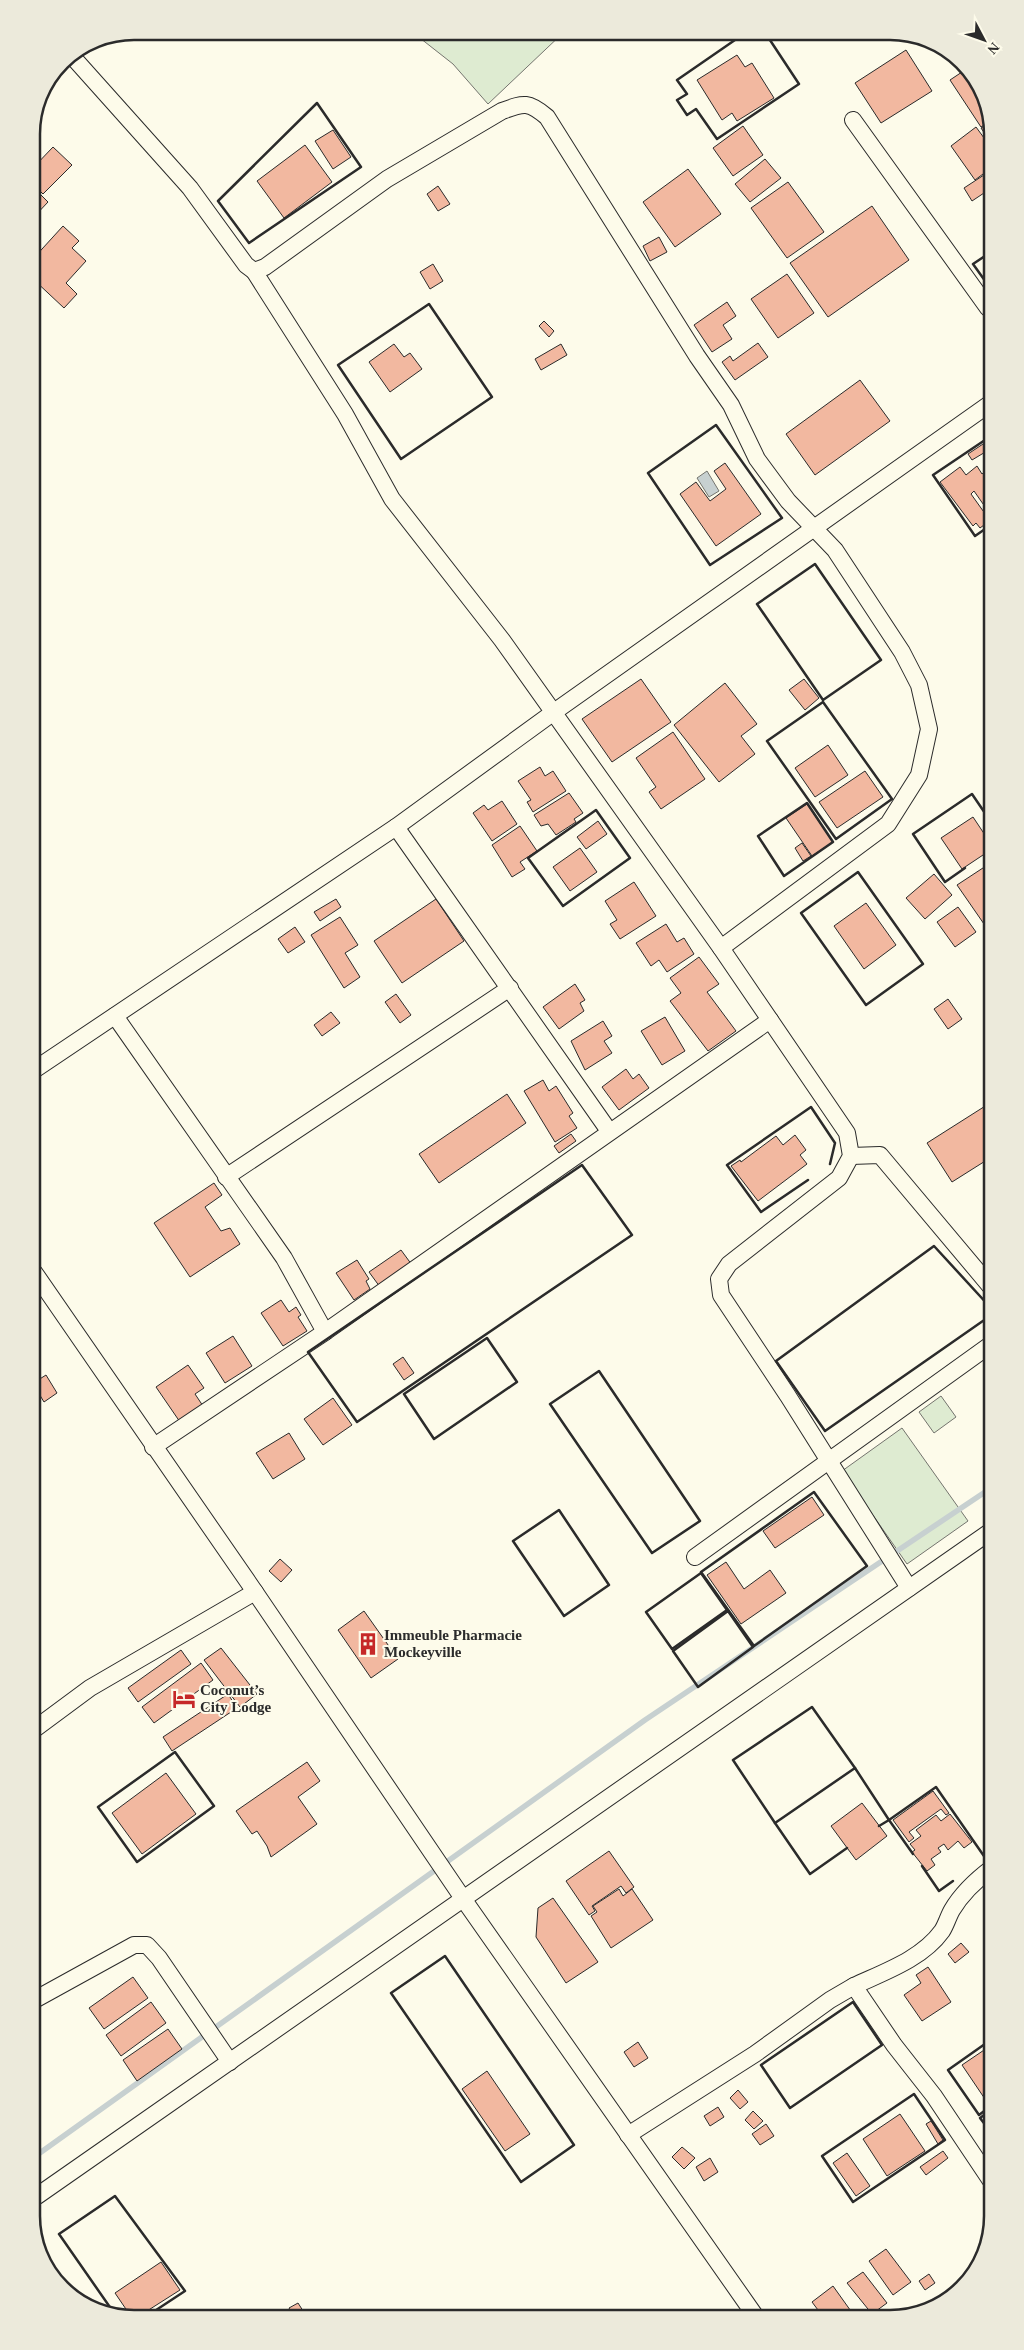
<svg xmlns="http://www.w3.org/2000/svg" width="1024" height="2350" viewBox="0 0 1024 2350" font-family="'Times New Roman',serif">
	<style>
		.green { fill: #deebd1; stroke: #74746e }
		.water { fill: #c7d0d0; stroke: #74746e }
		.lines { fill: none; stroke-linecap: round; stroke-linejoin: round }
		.stream { stroke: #c7d0d0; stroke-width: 5.5 }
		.building { fill: #f2b8a0; stroke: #2b2b2b }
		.minor-casing { stroke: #2b2b2b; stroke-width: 18 }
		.minor { stroke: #fdfbea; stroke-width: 16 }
		.wall { stroke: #2b2b2b; stroke-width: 2.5 }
		.labels { text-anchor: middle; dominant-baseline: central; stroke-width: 4; stroke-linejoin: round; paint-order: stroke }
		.poi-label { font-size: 15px; font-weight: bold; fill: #2b2b2b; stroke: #fdfbea; text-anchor: start }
		.rim { fill: none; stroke: #2b2b2b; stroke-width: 2.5 }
	</style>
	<rect width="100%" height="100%" fill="#fdfbea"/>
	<g class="green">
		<polygon points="411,31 565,31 488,104 453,64"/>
		<polygon points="941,1396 956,1417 934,1433 919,1412"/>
		<polygon points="902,1428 968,1521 907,1564 842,1471"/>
	</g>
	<polygon class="water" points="707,471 719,491 709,497 697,478"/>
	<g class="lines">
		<polyline class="stream" points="37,2155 645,1720 991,1488"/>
	</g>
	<g class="building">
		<polygon points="906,50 932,91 881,123 855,83"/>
		<polygon points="737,55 745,67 752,63 774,98 737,121 732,113 722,120 697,80"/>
		<polygon points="965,70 987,101 987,123 981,127 950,80"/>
		<polygon points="987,124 987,137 981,128"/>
		<polygon points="743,126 763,155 733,176 713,148"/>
		<polygon points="976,127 987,142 987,171 975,180 951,146"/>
		<polygon points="333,130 351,157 333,169 315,141"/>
		<polygon points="305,145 332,182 284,218 257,181"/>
		<polygon points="53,147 72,165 43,194 32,183 32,169"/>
		<polygon points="765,159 781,178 750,202 735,184"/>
		<polygon points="688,169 721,214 675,247 643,202"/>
		<polygon points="987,173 987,191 972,201 964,188"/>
		<polygon points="788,182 824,232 787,258 751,208"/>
		<polygon points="438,186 450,204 438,211 427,194"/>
		<polygon points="41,195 48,202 32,219 32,205"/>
		<polygon points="872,206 909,260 828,317 790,263"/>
		<polygon points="63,226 79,241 72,248 86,261 66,283 77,294 64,308 32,278 32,260"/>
		<polygon points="659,237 667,252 650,261 643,246"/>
		<polygon points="433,264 443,281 430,289 420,272"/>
		<polygon points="787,274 814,313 778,338 751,299"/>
		<polygon points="727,302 736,316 723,325 732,339 712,352 694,325"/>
		<polygon points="544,321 554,331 549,337 539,326"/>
		<polygon points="758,343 768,357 735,380 722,362 730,356 733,361"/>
		<polygon points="394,344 404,357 410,353 422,369 390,392 369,362"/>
		<polygon points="561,344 567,355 541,370 535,359"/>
		<polygon points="860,380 890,421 815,475 786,434"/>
		<polygon points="983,444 987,451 972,460 968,454"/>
		<polygon points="725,463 761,514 716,546 680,494 696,482 710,501 726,489 714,471"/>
		<polygon points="977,466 982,474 988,469 988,511 974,491 971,494 986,515 984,517 988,522 980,528 976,523 973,526 940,482 960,467 966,475"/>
		<polygon points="641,679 671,722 612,762 582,719"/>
		<polygon points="804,679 819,698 805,710 789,690"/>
		<polygon points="725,683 757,724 741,736 755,754 719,782 674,725"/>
		<polygon points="673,732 705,779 661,809 649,792 656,787 636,758"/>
		<polygon points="828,745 848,775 815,797 795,768"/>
		<polygon points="540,767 545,776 553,771 566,791 533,812 527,802 531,800 518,781"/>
		<polygon points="865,771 883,797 837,828 819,802"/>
		<polygon points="569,793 583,813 574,819 576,822 556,835 548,824 541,826 534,815"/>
		<polygon points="502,801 517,824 492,841 473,813 484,805 488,810"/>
		<polygon points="807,804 833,842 812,856 786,818"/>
		<polygon points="973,817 989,841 989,851 962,869 941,838"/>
		<polygon points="598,821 607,834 586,849 577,837"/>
		<polygon points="520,826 537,851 520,862 525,869 512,877 492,845"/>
		<polygon points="802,843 811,856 803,861 795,848"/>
		<polygon points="580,848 597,872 570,891 553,867"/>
		<polygon points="989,864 989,921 984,924 957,885"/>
		<polygon points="934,874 952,895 925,919 906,898"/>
		<polygon points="634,882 656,916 620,939 610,924 617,920 605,901"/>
		<polygon points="336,899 341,907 320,921 314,912"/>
		<polygon points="436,899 464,941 402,983 374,941"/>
		<polygon points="866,903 896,945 864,969 834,926"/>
		<polygon points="958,907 976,932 955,947 937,922"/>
		<polygon points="340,917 358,945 345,953 360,977 344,988 311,935"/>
		<polygon points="666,924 677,942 684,938 694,954 667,972 659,960 651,966 636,943"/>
		<polygon points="295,927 305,942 288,953 278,939"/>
		<polygon points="699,957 719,984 707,992 736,1031 708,1051 670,1001 681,993 670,978"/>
		<polygon points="575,984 585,1000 580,1003 584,1011 559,1029 543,1007"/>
		<polygon points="396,994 411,1015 400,1023 385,1002"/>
		<polygon points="948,999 962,1019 948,1029 934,1009"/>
		<polygon points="331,1012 340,1023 322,1036 314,1025"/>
		<polygon points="665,1017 685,1051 662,1065 641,1031"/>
		<polygon points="603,1021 612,1036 604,1041 612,1053 585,1070 571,1041"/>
		<polygon points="626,1069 633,1079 639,1074 649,1088 619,1110 602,1087"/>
		<polygon points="543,1080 549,1091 556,1086 573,1113 569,1116 577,1128 555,1142 524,1091"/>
		<polygon points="507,1094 526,1123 439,1183 419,1154"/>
		<polygon points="990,1103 990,1158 952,1182 927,1143"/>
		<polygon points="571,1134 576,1141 559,1153 554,1146"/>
		<polygon points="795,1135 806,1150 800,1155 807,1164 758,1201 731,1166 740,1160 741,1162 776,1136 783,1145"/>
		<polygon points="214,1183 222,1195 205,1207 221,1231 230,1228 240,1244 190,1277 154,1223"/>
		<polygon points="401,1250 412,1265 380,1287 369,1272"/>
		<polygon points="357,1260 369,1279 366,1281 370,1289 354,1300 336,1273"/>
		<polygon points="281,1300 289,1312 296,1307 301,1315 298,1317 307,1331 283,1346 261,1313"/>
		<polygon points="233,1336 252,1366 225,1383 206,1353"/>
		<polygon points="403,1357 414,1373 404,1380 393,1364"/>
		<polygon points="188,1365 204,1388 195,1394 203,1406 180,1422 156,1387"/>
		<polygon points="46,1375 57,1393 44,1402 35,1387 35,1382"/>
		<polygon points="333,1398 352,1425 323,1445 304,1419"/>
		<polygon points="289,1433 305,1459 273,1479 256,1453"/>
		<polygon points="812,1497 824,1515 775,1548 763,1531"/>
		<polygon points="280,1559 292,1570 281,1582 269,1571"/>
		<polygon points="726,1562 744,1589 770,1570 786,1593 741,1624 707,1575"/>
		<polygon points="364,1611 398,1659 371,1678 338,1630"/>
		<polygon points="221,1648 257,1694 240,1707 204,1660"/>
		<polygon points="181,1650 191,1664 138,1702 128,1688"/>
		<polygon points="201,1663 213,1680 154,1723 142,1707"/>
		<polygon points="228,1694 237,1708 172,1751 163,1737"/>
		<polygon points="307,1762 320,1781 298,1797 317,1824 271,1857 267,1846 257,1831 252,1834 236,1811"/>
		<polygon points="166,1773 196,1814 142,1854 112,1813"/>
		<polygon points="933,1791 949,1813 946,1815 941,1809 909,1832 914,1838 909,1842 893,1820"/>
		<polygon points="862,1803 887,1836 856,1860 831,1826"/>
		<polygon points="950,1814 972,1842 964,1848 958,1841 948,1850 944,1844 938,1848 941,1852 931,1859 935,1865 927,1871 912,1852 915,1850 910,1844 921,1836 916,1830 936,1815 941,1821"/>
		<polygon points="609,1851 634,1887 626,1893 621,1886 592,1906 595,1911 589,1915 566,1881"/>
		<polygon points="619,1889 623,1896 632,1889 653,1920 611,1948 591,1916 597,1912 593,1906"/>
		<polygon points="553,1898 598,1962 566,1983 536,1937 538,1908"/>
		<polygon points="961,1943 969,1952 955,1963 948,1954"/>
		<polygon points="928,1967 951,2002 922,2021 904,1995 921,1983 916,1975"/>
		<polygon points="133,1977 148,1998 104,2029 89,2008"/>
		<polygon points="151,2002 166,2023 121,2056 106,2035"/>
		<polygon points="168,2029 182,2049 137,2081 123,2060"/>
		<polygon points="638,2042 648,2058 634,2067 624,2052"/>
		<polygon points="990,2046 992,2050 992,2098 987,2102 962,2065"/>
		<polygon points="487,2071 530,2134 505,2151 462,2089"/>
		<polygon points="738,2090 748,2102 740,2109 730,2098"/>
		<polygon points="718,2107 724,2117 710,2126 704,2116"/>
		<polygon points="753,2111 763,2121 754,2129 745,2120"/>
		<polygon points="900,2114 925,2151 887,2176 863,2139"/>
		<polygon points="931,2121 943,2140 938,2144 926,2124"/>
		<polygon points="766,2124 774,2136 760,2145 752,2134"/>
		<polygon points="682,2147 695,2158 684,2169 672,2157"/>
		<polygon points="943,2151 948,2158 926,2175 920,2167"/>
		<polygon points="847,2153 870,2186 856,2196 833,2163"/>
		<polygon points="710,2158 718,2172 704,2181 696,2167"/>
		<polygon points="886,2249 911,2282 893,2295 869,2261"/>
		<polygon points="161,2262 180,2290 136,2318 132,2318 115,2293"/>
		<polygon points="863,2272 887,2303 872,2314 847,2283"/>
		<polygon points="929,2274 935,2283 925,2290 919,2281"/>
		<polygon points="833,2286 853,2314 821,2314 812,2302"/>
		<polygon points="298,2303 307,2317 294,2317 289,2308"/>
	</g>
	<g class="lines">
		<defs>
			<g id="minor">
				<path d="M71,55L190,188L246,265L254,271L265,267L387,179L502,111C524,103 528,101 547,117L697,356L731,405L757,459L788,501L835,550L902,652L919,685L929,729L919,775L888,824L721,948"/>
				<polyline points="853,120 988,308"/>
				<polyline points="254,271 345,414 392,499 502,640 721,948 847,1133 851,1156 839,1178 729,1264 719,1279 721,1295 788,1396 909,1588"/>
				<polyline points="396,827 609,1131"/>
				<polyline points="115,1016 284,1258 325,1332"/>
				<polyline points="34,1070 396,827 554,712 988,405"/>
				<polyline points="851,1156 880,1155 990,1286"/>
				<polyline points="226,1177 510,988"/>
				<polyline points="34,1272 255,1592 464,1900 754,2314"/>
				<polyline points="153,1447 325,1332 770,1020"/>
				<polyline points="695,1557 990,1345"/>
				<polyline points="36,1728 90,1688 255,1592"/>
				<path d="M854,1986C884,1972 922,1959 942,1931C946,1925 948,1917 952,1910C962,1893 976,1880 992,1868"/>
				<polyline points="36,1999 134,1945 147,1945 159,1958 230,2062"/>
				<polyline points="628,2135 755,2054 830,2000 854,1986 894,2045 934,2096 993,2184"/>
				<polyline points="37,2196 991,1531"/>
			</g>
		</defs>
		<use href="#minor" class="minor-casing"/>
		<use href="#minor" class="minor"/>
		<g class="wall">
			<polyline points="748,31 677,80 687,94 677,100 687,115 696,109 717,139 799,84 764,31"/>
			<polygon points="317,103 361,167 249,243 218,201"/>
			<polyline points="988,254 973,264 988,285"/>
			<polygon points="429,304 492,397 401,459 338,365"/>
			<polygon points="716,425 782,518 710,565 648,473"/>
			<polyline points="988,438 933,475 975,536 988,527"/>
			<polygon points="815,564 881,660 823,700 757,604"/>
			<polygon points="823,702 892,799 836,839 767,741"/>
			<polygon points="807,803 833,842 784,876 758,836"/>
			<polygon points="596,810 630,858 563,906 528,858"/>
			<polyline points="965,868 945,882 913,834 972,794 989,819"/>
			<polygon points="858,872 923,964 866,1005 801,913"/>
			<polygon points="582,1165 632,1235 357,1422 308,1352"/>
			<polyline points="808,1180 761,1212 727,1165 811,1107 835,1143 830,1164"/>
			<polyline points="990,1307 934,1246 776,1361 825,1431 990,1316"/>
			<polygon points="487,1338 517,1382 434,1439 404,1394"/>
			<polygon points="599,1371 700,1521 652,1553 550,1404"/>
			<polygon points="814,1492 867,1566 754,1646 701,1572"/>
			<polygon points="559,1510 609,1585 564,1616 513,1541"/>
			<polygon points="701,1573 727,1610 672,1649 646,1612"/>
			<polygon points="728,1611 753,1647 698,1687 673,1651"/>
			<polygon points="175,1752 214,1806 137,1862 98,1807"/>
			<polyline points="775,1823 733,1760 812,1707 855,1768"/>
			<polyline points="847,1848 810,1874 775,1823 855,1768 889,1820 879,1826"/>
			<polyline points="913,1854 889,1820 936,1787 986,1859"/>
			<polyline points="922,1866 939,1891 953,1881"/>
			<polygon points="445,1956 574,2145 521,2182 391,1993"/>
			<polygon points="853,2002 882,2045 790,2108 761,2065"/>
			<polyline points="992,2039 948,2070 979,2115 992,2105"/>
			<polygon points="914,2094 945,2140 853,2202 822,2156"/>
			<polyline points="992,2109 980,2118 993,2135"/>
			<polyline points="114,2313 59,2234 115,2196 185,2291 144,2318"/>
		</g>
	</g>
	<defs>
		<symbol id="building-bare" viewBox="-9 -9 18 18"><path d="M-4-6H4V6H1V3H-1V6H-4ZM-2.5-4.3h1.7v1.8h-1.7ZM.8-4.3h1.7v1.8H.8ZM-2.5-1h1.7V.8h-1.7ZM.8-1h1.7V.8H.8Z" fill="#c62828" stroke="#fdfbea" stroke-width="2.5" paint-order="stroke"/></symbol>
		<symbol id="hotel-bare" viewBox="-9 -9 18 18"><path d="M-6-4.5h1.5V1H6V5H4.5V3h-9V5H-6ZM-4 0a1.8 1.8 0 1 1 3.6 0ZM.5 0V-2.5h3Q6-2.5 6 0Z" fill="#c62828" stroke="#fdfbea" stroke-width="2.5" paint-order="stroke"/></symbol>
	</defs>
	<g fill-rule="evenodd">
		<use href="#building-bare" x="352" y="1628" width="32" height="32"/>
		<use href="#hotel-bare" x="168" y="1683" width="32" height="32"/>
	</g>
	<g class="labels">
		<g class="poi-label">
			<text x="384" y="1635">Immeuble Pharmacie<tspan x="384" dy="17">Mockeyville</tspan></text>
			<text x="200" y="1690">Coconut’s<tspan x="200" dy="17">City Lodge</tspan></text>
		</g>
	</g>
	<path d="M0 0H1024V2350H0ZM134 40H890A94 94 0 0 1 984 134V2216A94 94 0 0 1 890 2310H134A94 94 0 0 1 40 2216V134A94 94 0 0 1 134 40Z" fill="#eceadb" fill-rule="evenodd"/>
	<path class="rim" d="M134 40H890A94 94 0 0 1 984 134V2216A94 94 0 0 1 890 2310H134A94 94 0 0 1 40 2216V134A94 94 0 0 1 134 40Z"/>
	<g transform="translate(984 40) rotate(131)" stroke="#fdfbea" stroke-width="4" paint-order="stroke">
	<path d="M0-4L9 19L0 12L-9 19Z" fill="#2b2b2b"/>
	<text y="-8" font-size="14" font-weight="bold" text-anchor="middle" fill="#2b2b2b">N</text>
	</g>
</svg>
